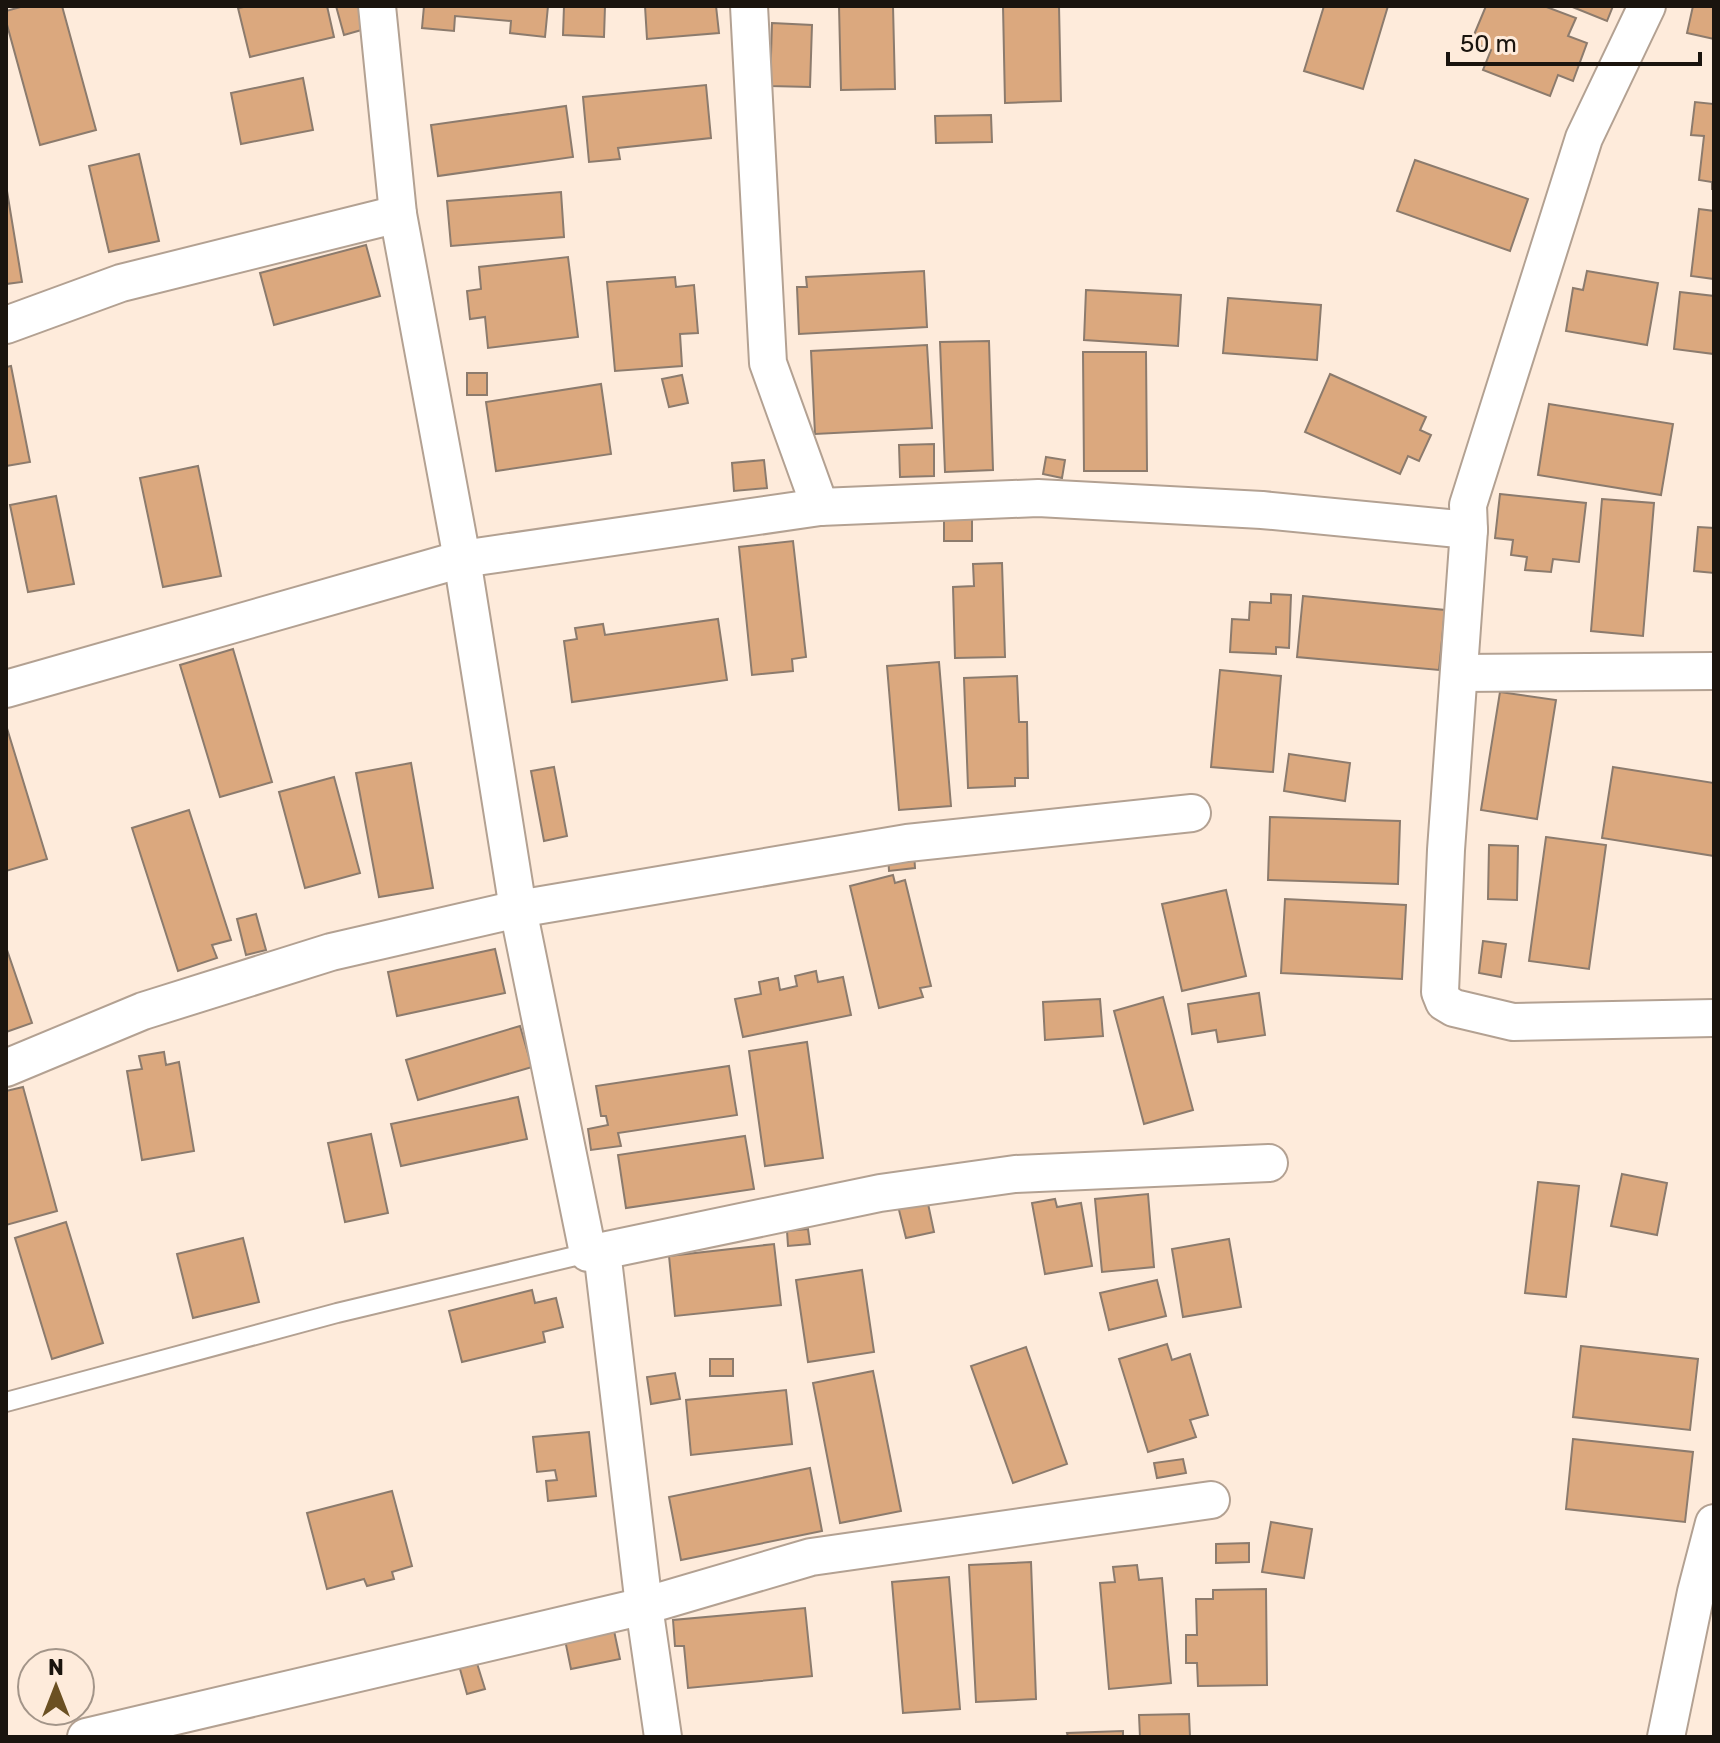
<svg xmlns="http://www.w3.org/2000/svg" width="1720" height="1743" viewBox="0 0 1720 1743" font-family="Rubik,sans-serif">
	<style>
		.building { fill: #dba87e; stroke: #8c7b6d; stroke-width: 2 }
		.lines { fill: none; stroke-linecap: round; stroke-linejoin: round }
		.service-casing { stroke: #b3a192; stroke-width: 22 }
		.minor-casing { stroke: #b3a192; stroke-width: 40 }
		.service { stroke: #fff; stroke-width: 18 }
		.minor { stroke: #fff; stroke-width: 36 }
	</style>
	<rect width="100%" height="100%" fill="#feebdb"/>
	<g class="building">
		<polygon points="24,6 62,6 96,130 40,145 6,21 6,11"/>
		<polygon points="249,6 327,6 334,37 250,57 238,8"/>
		<polygon points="336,6 359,6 365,29 344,35"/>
		<polygon points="424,6 548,6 545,37 510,33 511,21 455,16 454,31 422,28"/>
		<polygon points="564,6 605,6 604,37 563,35"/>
		<polygon points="645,6 716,6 719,33 647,39"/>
		<polygon points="839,6 893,6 895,89 841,90"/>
		<polygon points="1003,6 1059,6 1061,101 1005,103"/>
		<polygon points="1324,6 1388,6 1363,89 1304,71"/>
		<polygon points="1486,6 1544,6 1576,18 1568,36 1587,43 1573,81 1558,75 1550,96 1483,70 1491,50 1471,42"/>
		<polygon points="1570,6 1613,6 1607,21"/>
		<polygon points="1693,6 1714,6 1714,39 1687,33"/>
		<polygon points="772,23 812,25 810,87 770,86"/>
		<polygon points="303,78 313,130 241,144 231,93"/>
		<polygon points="706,85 711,138 618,148 620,159 589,162 583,97"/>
		<polygon points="1714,97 1714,189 1712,189 1712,182 1699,180 1704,136 1691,135 1695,102 1713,104"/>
		<polygon points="566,106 573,157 438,176 431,125"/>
		<polygon points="991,115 992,142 936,143 935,116"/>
		<polygon points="139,154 159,241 109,252 89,166"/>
		<polygon points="1415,160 1528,199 1510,251 1397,211"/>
		<polygon points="6,185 22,282 6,284"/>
		<polygon points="561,192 564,237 451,246 447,201"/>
		<polygon points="1699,209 1714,211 1714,279 1691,276"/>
		<polygon points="366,245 380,296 274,325 260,273"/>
		<polygon points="568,257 578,337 488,348 485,317 470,319 467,291 481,289 479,267"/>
		<polygon points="924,271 927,327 799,334 797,287 807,287 806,277"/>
		<polygon points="1587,271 1658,283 1647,345 1566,331 1573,288 1583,290"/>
		<polygon points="675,277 676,287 694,285 698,333 680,334 682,366 615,371 607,282"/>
		<polygon points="1086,290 1181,295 1178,346 1084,340"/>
		<polygon points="1680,292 1714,296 1714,354 1674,349"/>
		<polygon points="1228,298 1321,305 1317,360 1223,353"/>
		<polygon points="989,341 993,470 945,472 940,342"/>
		<polygon points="927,345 932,428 815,434 811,351"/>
		<polygon points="1083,352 1146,352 1147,471 1084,471"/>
		<polygon points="11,366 30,462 6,466 6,367"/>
		<rect x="467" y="373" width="20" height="22"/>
		<polygon points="1330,374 1426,417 1420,430 1431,435 1419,461 1408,456 1400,474 1305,432"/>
		<polygon points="682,375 688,403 669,407 662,379"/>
		<polygon points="601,384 611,454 496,471 486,402"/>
		<polygon points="1549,404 1673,424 1661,495 1538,475"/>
		<polygon points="934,444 934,476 900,477 899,445"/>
		<polygon points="1046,457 1065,460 1062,478 1043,474"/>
		<polygon points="764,460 767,488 734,491 732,463"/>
		<polygon points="198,466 221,576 163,587 140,478"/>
		<polygon points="1500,494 1586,503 1579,562 1553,559 1551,572 1525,570 1527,557 1511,555 1513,540 1495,538"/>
		<polygon points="56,496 74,584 28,592 10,505"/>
		<polygon points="1602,499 1654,503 1643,636 1591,631"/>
		<rect x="944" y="510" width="28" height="31"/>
		<polygon points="1698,527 1714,528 1714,573 1694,571"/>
		<polygon points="793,541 806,657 792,659 793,671 752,675 739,547"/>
		<polygon points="1002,563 1005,657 955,658 953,587 974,586 973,564"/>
		<polygon points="1271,594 1291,595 1289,648 1276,647 1276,654 1230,652 1232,619 1249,620 1250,602 1271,603"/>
		<polygon points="1303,596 1445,610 1439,670 1297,657"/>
		<polygon points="718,619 727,680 572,702 564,641 577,639 575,628 603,624 605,635"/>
		<polygon points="233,649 272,782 220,797 180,665"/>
		<polygon points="939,662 951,806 899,810 887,666"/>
		<polygon points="1220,670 1281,676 1273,772 1211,767"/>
		<polygon points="1017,676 1019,722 1027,722 1028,778 1015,778 1015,786 968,788 964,678"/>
		<polygon points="1500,692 1556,700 1537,819 1481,810"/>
		<polygon points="6,725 47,859 6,871"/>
		<polygon points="1289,754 1350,763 1345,801 1284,791"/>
		<polygon points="411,763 433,888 379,897 356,773"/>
		<polygon points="554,767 567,836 544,841 531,771"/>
		<polygon points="1613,767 1714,783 1714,856 1602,838"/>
		<polygon points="334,777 360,873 305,888 279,792"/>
		<polygon points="189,810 231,940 212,945 217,958 178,971 132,828"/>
		<polygon points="1270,817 1400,821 1398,884 1268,880"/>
		<polygon points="1546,837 1606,845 1589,969 1529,961"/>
		<polygon points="1489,845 1518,846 1517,900 1488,899"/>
		<polygon points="914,852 915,868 889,871 888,855"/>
		<polygon points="893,875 895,883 905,880 931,986 920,988 923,997 879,1008 850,886"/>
		<polygon points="1226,890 1246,976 1182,991 1162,904"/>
		<polygon points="1285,899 1406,905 1402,979 1281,973"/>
		<polygon points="256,914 266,950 246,955 237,919"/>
		<polygon points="1483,941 1506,944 1501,977 1479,973"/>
		<polygon points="6,947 32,1023 6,1032"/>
		<polygon points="495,949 505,993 397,1016 388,972"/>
		<polygon points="816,971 818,982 843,977 851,1015 743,1037 735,999 761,994 759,982 778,978 780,990 797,986 795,976"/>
		<polygon points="1259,993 1265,1035 1218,1042 1216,1030 1192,1034 1188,1004"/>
		<polygon points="1163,997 1193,1110 1144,1124 1114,1011"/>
		<polygon points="1100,999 1103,1036 1045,1040 1043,1002"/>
		<polygon points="520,1026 532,1067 418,1100 406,1060"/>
		<polygon points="807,1042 823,1158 765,1166 749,1051"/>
		<polygon points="164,1052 166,1065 179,1062 194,1151 142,1160 127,1071 142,1069 139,1056"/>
		<polygon points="729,1066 737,1115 618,1133 621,1146 591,1150 588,1129 608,1125 606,1116 601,1116 596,1086"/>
		<polygon points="23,1087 57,1211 6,1225 6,1091"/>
		<polygon points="518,1097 527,1139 401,1166 391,1124"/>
		<polygon points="371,1134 388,1213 345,1222 328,1143"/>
		<polygon points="745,1136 754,1189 626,1208 618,1155"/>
		<polygon points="1622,1174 1667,1183 1657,1235 1611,1226"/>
		<polygon points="1538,1182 1579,1186 1566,1297 1525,1293"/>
		<polygon points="1148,1194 1154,1267 1102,1272 1095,1199"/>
		<polygon points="927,1199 934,1232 906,1238 898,1206"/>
		<polygon points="1055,1199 1057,1207 1081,1203 1092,1266 1045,1274 1032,1203"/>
		<polygon points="66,1222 103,1343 52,1359 15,1238"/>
		<polygon points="808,1229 810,1244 788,1246 787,1231"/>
		<polygon points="243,1238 259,1302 193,1318 177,1254"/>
		<polygon points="1229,1239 1241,1307 1183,1317 1172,1249"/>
		<polygon points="774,1244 781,1305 675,1316 669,1256"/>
		<polygon points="862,1270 874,1352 808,1362 796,1280"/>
		<polygon points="1157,1280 1166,1316 1109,1330 1100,1293"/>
		<polygon points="532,1290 535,1303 556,1298 563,1327 543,1332 545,1342 462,1362 449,1311"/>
		<polygon points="1167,1344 1172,1360 1190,1354 1208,1415 1190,1420 1196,1437 1148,1452 1119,1359"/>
		<polygon points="1581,1346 1698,1359 1690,1430 1573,1417"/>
		<polygon points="1026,1347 1067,1464 1013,1483 971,1366"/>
		<rect x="710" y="1359" width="23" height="17"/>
		<polygon points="873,1371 901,1511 840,1523 813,1383"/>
		<polygon points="675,1373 680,1399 651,1404 647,1377"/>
		<polygon points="786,1390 792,1444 691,1455 686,1400"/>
		<polygon points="589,1432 596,1496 548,1501 546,1481 557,1480 555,1470 537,1472 533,1437"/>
		<polygon points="1573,1439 1693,1452 1685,1522 1566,1509"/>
		<polygon points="1183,1459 1186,1473 1157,1478 1154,1463"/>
		<polygon points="810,1468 822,1531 681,1560 669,1497"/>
		<polygon points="392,1491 412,1566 392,1572 394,1579 367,1586 364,1579 327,1589 307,1513"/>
		<polygon points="1271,1522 1312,1529 1304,1578 1262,1572"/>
		<polygon points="1249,1543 1249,1562 1216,1563 1216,1544"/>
		<polygon points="1031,1562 1036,1699 976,1702 969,1565"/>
		<polygon points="1137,1565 1139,1580 1162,1578 1171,1683 1109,1689 1100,1583 1115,1582 1113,1567"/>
		<polygon points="949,1577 960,1709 903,1713 892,1582"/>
		<polygon points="1266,1589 1267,1685 1198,1686 1197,1663 1186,1663 1186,1635 1197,1635 1196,1599 1213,1599 1213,1590"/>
		<polygon points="805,1608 812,1676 688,1688 684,1646 675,1646 673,1620"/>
		<polygon points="613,1626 620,1659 571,1669 564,1635"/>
		<polygon points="475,1657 485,1689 467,1694 458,1662"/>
		<polygon points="1189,1714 1190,1737 1140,1737 1139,1715"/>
		<polygon points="1123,1731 1123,1737 1068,1737 1067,1733"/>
	</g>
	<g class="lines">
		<defs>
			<polyline id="service" points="6,1402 337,1313 588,1253"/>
			<g id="minor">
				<polyline points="377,6 398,214 462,559 518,909 588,1253 602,1251 644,1606 663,1737"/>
				<polyline points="749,6 768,363 820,507"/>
				<polyline points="1647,6 1584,138 1468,505 1469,530 1446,850 1440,992 1444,1002 1454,1008 1513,1022 1714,1018"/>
				<polyline points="6,325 121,283 398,214"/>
				<polyline points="1459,673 1714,671"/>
				<polyline points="6,689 462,559 820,507 1038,498 1262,510 1469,530"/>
				<polyline points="6,1068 143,1011 331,952 518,909 907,843 1192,813"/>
				<polyline points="602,1251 880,1193 1015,1174 1269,1163"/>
				<polyline points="86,1737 644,1606 811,1557 1211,1500"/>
				<polyline points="1666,1737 1696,1592 1714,1523"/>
			</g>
		</defs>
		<use href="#service" class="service-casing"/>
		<use href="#minor" class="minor-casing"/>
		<use href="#service" class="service"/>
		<use href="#minor" class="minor"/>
	</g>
	<rect width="1720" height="1743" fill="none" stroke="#1a140e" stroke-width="16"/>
	<g transform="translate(56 1687)"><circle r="38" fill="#feebdb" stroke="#a39589" stroke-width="2"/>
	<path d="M0-6L14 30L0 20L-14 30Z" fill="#6b5022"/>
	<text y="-12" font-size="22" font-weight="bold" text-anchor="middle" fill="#1a140e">N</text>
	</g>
	<path d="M1448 52v12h252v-12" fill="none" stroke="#1a140e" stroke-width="4"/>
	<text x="1460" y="52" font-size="24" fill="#1a140e" stroke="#feebdb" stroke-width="6" paint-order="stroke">50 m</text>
</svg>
